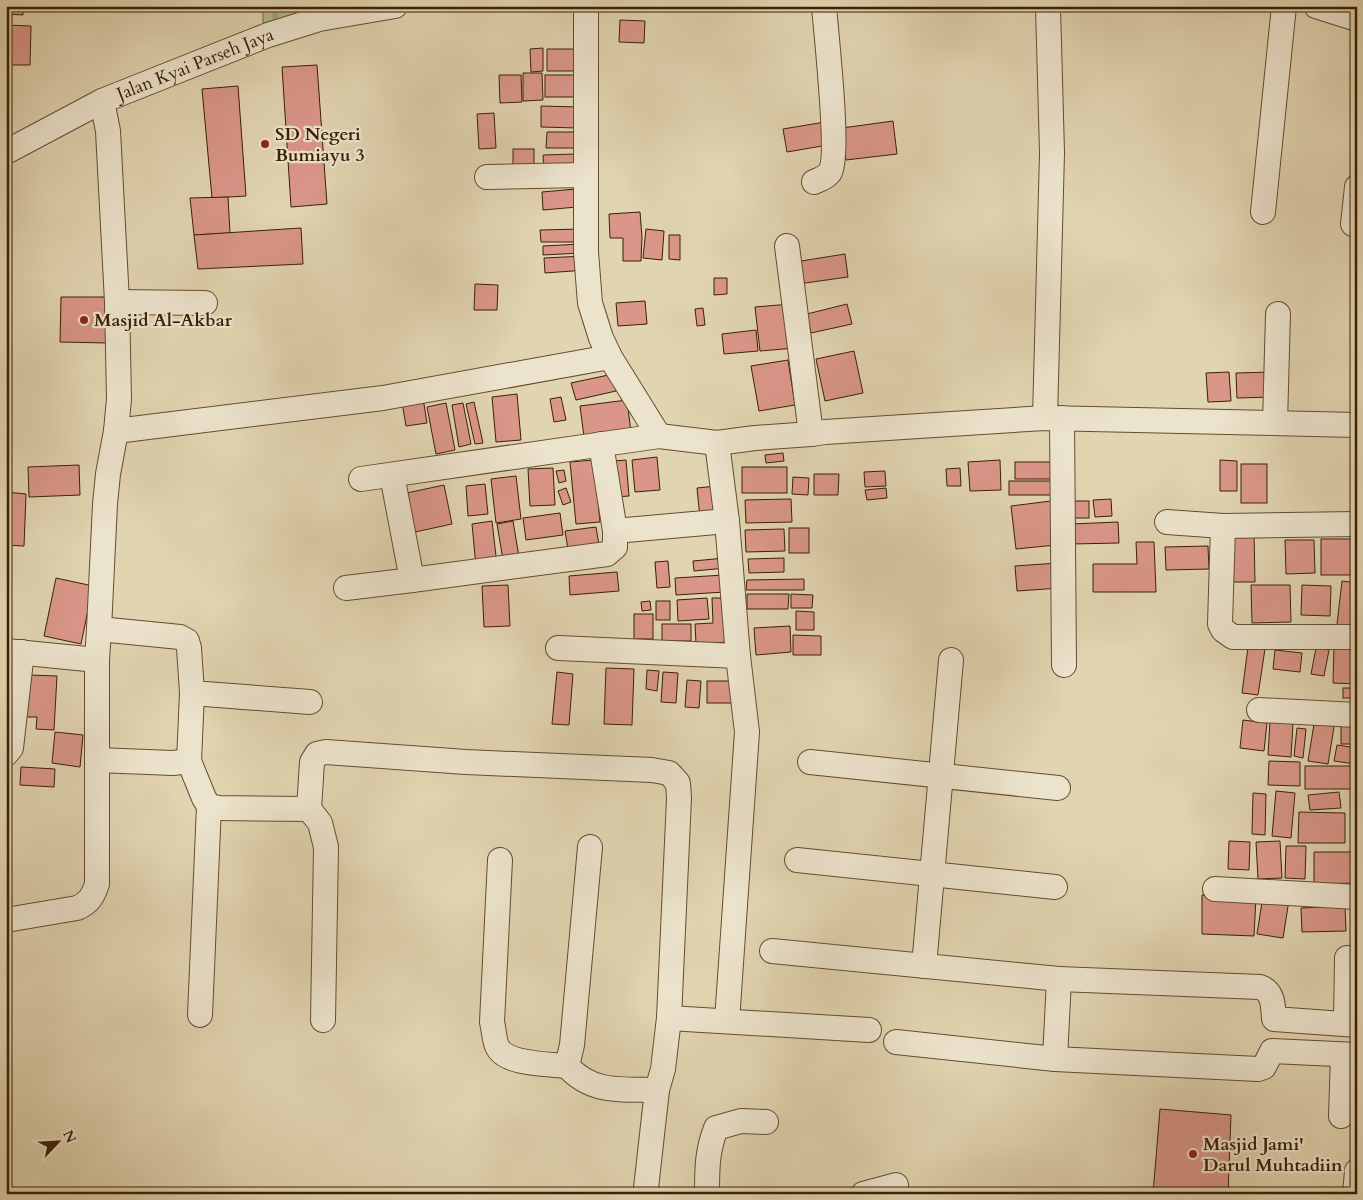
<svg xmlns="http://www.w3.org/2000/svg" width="1363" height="1200" viewBox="0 0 1363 1200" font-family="Cardo,serif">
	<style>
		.cemetery { fill: url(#cemetery-stones); stroke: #786e46 }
		.building { fill: #da9689; stroke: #3b2002 }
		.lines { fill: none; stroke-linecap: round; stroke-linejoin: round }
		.minor-casing { stroke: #644d2e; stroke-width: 26 }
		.minor { stroke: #ece3cc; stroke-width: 24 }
		.poi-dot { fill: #8f2418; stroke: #ece3cc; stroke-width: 2 }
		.labels { text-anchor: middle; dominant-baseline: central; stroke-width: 4.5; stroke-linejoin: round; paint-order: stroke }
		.street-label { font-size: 18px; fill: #3b2002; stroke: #ece3cc }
		.poi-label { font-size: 18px; font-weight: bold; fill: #3b2002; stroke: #ece3cc; text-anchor: start }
	</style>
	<defs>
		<pattern id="cemetery-stones" width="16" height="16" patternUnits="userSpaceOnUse" patternTransform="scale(1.25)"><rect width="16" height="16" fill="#b4bc8b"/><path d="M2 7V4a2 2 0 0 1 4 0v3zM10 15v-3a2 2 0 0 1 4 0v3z" fill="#9ca176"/></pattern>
	</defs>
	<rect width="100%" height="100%" fill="#e1d4b0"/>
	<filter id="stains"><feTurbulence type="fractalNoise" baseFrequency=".004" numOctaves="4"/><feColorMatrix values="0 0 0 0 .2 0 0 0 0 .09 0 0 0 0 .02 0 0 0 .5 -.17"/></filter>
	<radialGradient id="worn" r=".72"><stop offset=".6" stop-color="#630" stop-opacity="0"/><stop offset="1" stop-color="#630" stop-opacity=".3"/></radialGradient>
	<polygon class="cemetery" points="263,6 351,6 263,27"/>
	<g class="building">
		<polygon points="6,6 23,6 23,15 6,14"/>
		<polygon points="620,20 645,21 644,43 619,42"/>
		<polygon points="6,25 31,26 30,65 6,65"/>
		<polygon points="543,48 543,71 531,72 530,49"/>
		<polygon points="547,49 577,49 578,71 547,71"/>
		<polygon points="317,65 327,204 291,207 282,67"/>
		<polygon points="523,73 542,73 543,100 523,101"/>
		<polygon points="499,75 521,75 522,102 500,103"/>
		<rect x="545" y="75" width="32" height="22"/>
		<polygon points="238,86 246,196 212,198 202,89"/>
		<polygon points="541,106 579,107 578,128 541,127"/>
		<polygon points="494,113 496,148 479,149 477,114"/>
		<polygon points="893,121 897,154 846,160 842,128"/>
		<polygon points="825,122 828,145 787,152 783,129"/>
		<polygon points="547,132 581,132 581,148 546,148"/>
		<rect x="513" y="149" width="21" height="24"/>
		<polygon points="576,154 576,172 544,173 543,155"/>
		<polygon points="576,189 577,207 543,210 542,192"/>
		<polygon points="228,197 230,233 194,235 190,198"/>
		<polygon points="640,212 642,237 641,261 623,261 623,238 610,238 609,214"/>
		<polygon points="301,228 303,264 198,269 194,235"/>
		<polygon points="582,229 582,242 541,242 540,230"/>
		<polygon points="646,229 664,231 662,260 643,258"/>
		<polygon points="669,235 680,235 680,260 669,259"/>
		<polygon points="582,244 582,253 543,255 543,246"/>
		<polygon points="845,254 848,277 798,284 795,262"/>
		<polygon points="585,256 586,270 545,273 544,258"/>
		<polygon points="714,278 727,278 727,294 714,295"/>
		<polygon points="475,284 498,285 497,310 474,310"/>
		<polygon points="61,297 108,297 108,343 60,342"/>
		<polygon points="645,301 647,324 618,326 616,303"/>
		<polygon points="791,304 795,348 760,351 755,307"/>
		<polygon points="847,304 852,324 811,333 807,314"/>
		<polygon points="703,308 705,325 697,326 695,309"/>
		<polygon points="756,330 758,351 724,354 722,334"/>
		<polygon points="854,351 863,393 825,401 816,359"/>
		<polygon points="788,360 795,405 759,411 751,366"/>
		<polygon points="1229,372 1231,401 1208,402 1206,373"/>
		<polygon points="1273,372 1274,397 1237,398 1236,373"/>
		<polygon points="613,374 616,391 576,400 571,383"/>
		<polygon points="517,394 521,440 496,442 492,397"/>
		<polygon points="561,397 566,420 554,422 550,399"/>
		<polygon points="423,398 427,423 406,426 402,402"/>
		<polygon points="627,400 631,432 584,437 580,406"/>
		<polygon points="474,402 483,443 475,444 466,404"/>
		<polygon points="446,403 455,450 436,454 427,407"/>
		<polygon points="463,403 471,444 459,447 452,405"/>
		<polygon points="783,453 784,461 766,463 765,455"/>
		<polygon points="657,457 660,490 635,492 632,460"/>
		<polygon points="594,460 600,522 576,524 570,462"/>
		<polygon points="626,460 629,496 616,497 613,461"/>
		<polygon points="1000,460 1001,490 970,491 968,462"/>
		<polygon points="1220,460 1237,461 1237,491 1220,491"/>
		<rect x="1015" y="462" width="38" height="17"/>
		<rect x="1241" y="464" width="26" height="39"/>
		<polygon points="79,465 80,495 29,497 28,467"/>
		<rect x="742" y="467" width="45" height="26"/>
		<polygon points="553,468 555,505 530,506 528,469"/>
		<polygon points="960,468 961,486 947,486 946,469"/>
		<polygon points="564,470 566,481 559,483 556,471"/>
		<polygon points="885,471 886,486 865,487 864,472"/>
		<polygon points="814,474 839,474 838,495 814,495"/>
		<polygon points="516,476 521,519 496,523 491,479"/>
		<polygon points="793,477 809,478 808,495 792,494"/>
		<rect x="1009" y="481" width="45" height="14"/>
		<polygon points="485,484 488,514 468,516 466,486"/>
		<polygon points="444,485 452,524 415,532 407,493"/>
		<polygon points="717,486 720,516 700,518 697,488"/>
		<polygon points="566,488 571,502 563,505 558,491"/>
		<polygon points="886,488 887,498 867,500 865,490"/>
		<polygon points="6,492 26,494 24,546 6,545"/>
		<polygon points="791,499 792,522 746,523 745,500"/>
		<polygon points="1111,499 1112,516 1095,517 1093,500"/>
		<polygon points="1051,501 1056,545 1016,549 1011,506"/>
		<rect x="1071" y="501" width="18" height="17"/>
		<polygon points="560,513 563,535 526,540 523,518"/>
		<polygon points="492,521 497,565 476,567 472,524"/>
		<polygon points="513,521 520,563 504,566 497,524"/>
		<polygon points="1118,522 1119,543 1072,544 1071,524"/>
		<polygon points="596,527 600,551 569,555 565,531"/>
		<rect x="789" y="528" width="20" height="25"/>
		<polygon points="784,529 785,551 746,552 745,530"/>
		<polygon points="1228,534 1254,534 1255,582 1229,582"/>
		<rect x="1321" y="539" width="36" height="36"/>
		<polygon points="1285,540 1314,540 1315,573 1286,574"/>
		<polygon points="1136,542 1154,542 1156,592 1093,592 1093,564 1137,564"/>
		<polygon points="1208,546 1209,569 1166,570 1165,547"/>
		<polygon points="725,558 726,568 694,571 693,561"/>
		<polygon points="784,558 784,572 749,573 748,559"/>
		<polygon points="668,561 670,587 657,588 655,562"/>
		<polygon points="1058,563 1060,588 1017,591 1015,566"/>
		<polygon points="617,572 619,591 570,595 569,576"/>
		<polygon points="724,575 725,592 676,595 675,578"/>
		<polygon points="56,578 93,586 81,644 44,636"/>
		<polygon points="804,579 804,590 746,590 747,580"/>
		<polygon points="1342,581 1357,583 1357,635 1336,633"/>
		<polygon points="508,585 510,626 484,627 482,586"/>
		<polygon points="1251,585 1290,585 1291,622 1252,623"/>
		<polygon points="1302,585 1331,586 1330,616 1301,615"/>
		<polygon points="747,594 789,594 788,609 747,609"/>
		<polygon points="791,594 813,595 812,608 791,608"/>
		<polygon points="707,598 709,619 678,621 677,600"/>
		<polygon points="712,598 726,598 728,642 696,644 695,624 713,623"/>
		<polygon points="650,601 651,610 642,611 641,602"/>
		<rect x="656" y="601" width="14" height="19"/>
		<polygon points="796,611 814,612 814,630 796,630"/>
		<rect x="634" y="614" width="19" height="25"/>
		<rect x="662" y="624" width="29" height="17"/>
		<polygon points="790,626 791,652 756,655 754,628"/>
		<polygon points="793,635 821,636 821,655 793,655"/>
		<polygon points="1334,646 1357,647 1357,684 1333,683"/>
		<polygon points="1248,647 1265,649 1258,695 1242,693"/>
		<polygon points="1316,648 1329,650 1324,676 1311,674"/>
		<polygon points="1275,650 1302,653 1300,672 1273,669"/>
		<polygon points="606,668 634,669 632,725 604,724"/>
		<polygon points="647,670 659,671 657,691 646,689"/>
		<polygon points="557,672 573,674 569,725 552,724"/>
		<polygon points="663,672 678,673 676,703 661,702"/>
		<polygon points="28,675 57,676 54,730 36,729 37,717 25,717"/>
		<polygon points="687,680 701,681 699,708 685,707"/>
		<rect x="707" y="681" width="27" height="22"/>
		<rect x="1343" y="688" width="14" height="10"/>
		<polygon points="1315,718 1335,721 1328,764 1308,761"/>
		<polygon points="1243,720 1267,723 1264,751 1240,748"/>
		<polygon points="1270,721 1293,723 1291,757 1268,755"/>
		<rect x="1341" y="725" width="16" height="19"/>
		<polygon points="1297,728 1306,729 1303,758 1294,756"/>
		<polygon points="55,732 83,735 80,767 52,763"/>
		<polygon points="1337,745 1357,748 1355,764 1334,761"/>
		<polygon points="1269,761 1300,762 1300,786 1268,785"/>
		<rect x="1305" y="766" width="47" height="23"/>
		<polygon points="21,767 55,769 54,787 20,785"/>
		<polygon points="1276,791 1295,793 1291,838 1272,836"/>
		<polygon points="1339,792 1341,808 1310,810 1308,795"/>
		<polygon points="1253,793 1266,794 1265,835 1252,834"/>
		<polygon points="1299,812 1345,813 1345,843 1298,843"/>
		<polygon points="1229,841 1250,842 1249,870 1228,869"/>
		<polygon points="1280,841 1282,878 1258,879 1256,842"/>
		<polygon points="1286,846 1306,846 1305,879 1285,878"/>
		<polygon points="1314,852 1353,852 1354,883 1314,884"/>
		<polygon points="1202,895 1256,897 1254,936 1202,934"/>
		<polygon points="1263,896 1289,900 1283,938 1257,934"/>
		<polygon points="1345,906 1346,931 1302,932 1301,908"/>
		<polygon points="1160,1109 1231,1115 1228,1194 1153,1194"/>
	</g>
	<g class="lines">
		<defs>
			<g id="minor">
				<polyline points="1316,6 1357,19"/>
				<path id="s1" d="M6,152L102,101L268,35L319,19L395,6"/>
				<polyline points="487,177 585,175"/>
				<path d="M814,182C820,179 826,178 830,172C840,156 826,33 824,6"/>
				<polyline points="1263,212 1284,6"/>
				<polyline points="1353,224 1357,187"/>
				<polyline points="787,246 811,434 825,432 1045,418 1357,425"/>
				<polyline points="117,302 205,303"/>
				<polyline points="1045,418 1052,153 1048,6"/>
				<polyline points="1062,418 1064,665"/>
				<polyline points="1275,423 1278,314"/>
				<polyline points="116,431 383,398 610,357"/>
				<polyline points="659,436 717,443 755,438 811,434"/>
				<polyline points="717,443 727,521 738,656 747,732 727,1021"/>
				<polyline points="361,479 659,436 610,357 601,338 590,303 586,252 586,6"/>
				<polyline points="1167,522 1223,526 1357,524"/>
				<polyline points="1223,526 1220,624 1223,630 1233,637 1357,637"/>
				<polyline points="615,531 727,521"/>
				<polyline points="412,580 607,554 615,547 615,531 601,444"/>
				<polyline points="346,588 412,580 392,475"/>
				<polyline points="99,629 105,504 108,474 116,431 119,399 117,302 108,131 102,101"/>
				<polyline points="558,648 738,656"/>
				<polyline points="6,651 97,660"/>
				<polyline points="1259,710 1357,715"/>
				<polyline points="6,754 11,748 22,652"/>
				<polyline points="97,760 173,763 189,761 192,693"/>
				<polyline points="189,761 204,798 209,806 219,808 309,809 312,762 317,754 326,752 466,762 652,770 669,773 678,783 679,798 669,1018 663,1069 657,1090 646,1188 648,1194"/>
				<polyline points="810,762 1058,788"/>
				<polyline points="309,809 320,823 326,847 323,1020"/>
				<path d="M590,847L572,1045L567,1066C592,1094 622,1089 657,1090"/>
				<path d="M500,860L492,1022C494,1030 494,1039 497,1046C505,1065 549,1064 567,1066"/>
				<polyline points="797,860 1055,887"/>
				<polyline points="1215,889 1357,897"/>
				<path d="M6,920L77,908C89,903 93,896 97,884V660L99,629L180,637L187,641L189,648L192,693L310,702"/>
				<path d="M772,951L1059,979L1260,987C1274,992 1273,1007 1274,1019L1357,1025"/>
				<polyline points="924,966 951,660"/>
				<polyline points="1059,979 1055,1059 1258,1069 1264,1067 1272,1051 1357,1055"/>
				<polyline points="200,1015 209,806"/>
				<polyline points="669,1018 869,1030"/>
				<polyline points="1346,1024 1347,958"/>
				<polyline points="896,1042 1055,1059"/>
				<polyline points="1341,1116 1343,1055"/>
				<path d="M707,1194C707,1169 707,1151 716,1128L741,1121L766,1122"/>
				<polyline points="863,1194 896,1185"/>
				<polyline points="1355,1194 1357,1171"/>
			</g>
		</defs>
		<use href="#minor" class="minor-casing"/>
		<use href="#minor" class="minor"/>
	</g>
	<g class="poi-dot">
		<circle cx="265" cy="144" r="5"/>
		<circle cx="84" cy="320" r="5"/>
		<circle cx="1193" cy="1154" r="5"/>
	</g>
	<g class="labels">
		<g class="street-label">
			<text stroke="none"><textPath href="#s1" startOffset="209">Jalan Kyai Parseh Jaya</textPath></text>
		</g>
		<g class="poi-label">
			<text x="275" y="134">SD Negeri<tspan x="275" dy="21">Bumiayu 3</tspan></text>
			<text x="94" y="320">Masjid Al-Akbar</text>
			<text x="1203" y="1144">Masjid Jami'<tspan x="1203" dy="21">Darul Muhtadiin</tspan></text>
		</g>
	</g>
	<rect width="1363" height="1200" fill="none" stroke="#e1d4b0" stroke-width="25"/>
	<rect x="8" y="8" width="1348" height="1185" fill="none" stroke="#3b2002" stroke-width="2.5"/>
	<rect x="12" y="12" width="1338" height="1175" fill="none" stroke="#3b2002"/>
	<g transform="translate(58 1142) rotate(65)" stroke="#ece3cc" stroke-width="4" paint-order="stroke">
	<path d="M0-4L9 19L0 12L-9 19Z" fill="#3b2002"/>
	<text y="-8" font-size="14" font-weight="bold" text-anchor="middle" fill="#3b2002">N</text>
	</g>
	<rect width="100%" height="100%" filter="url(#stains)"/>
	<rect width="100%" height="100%" fill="url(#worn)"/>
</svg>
